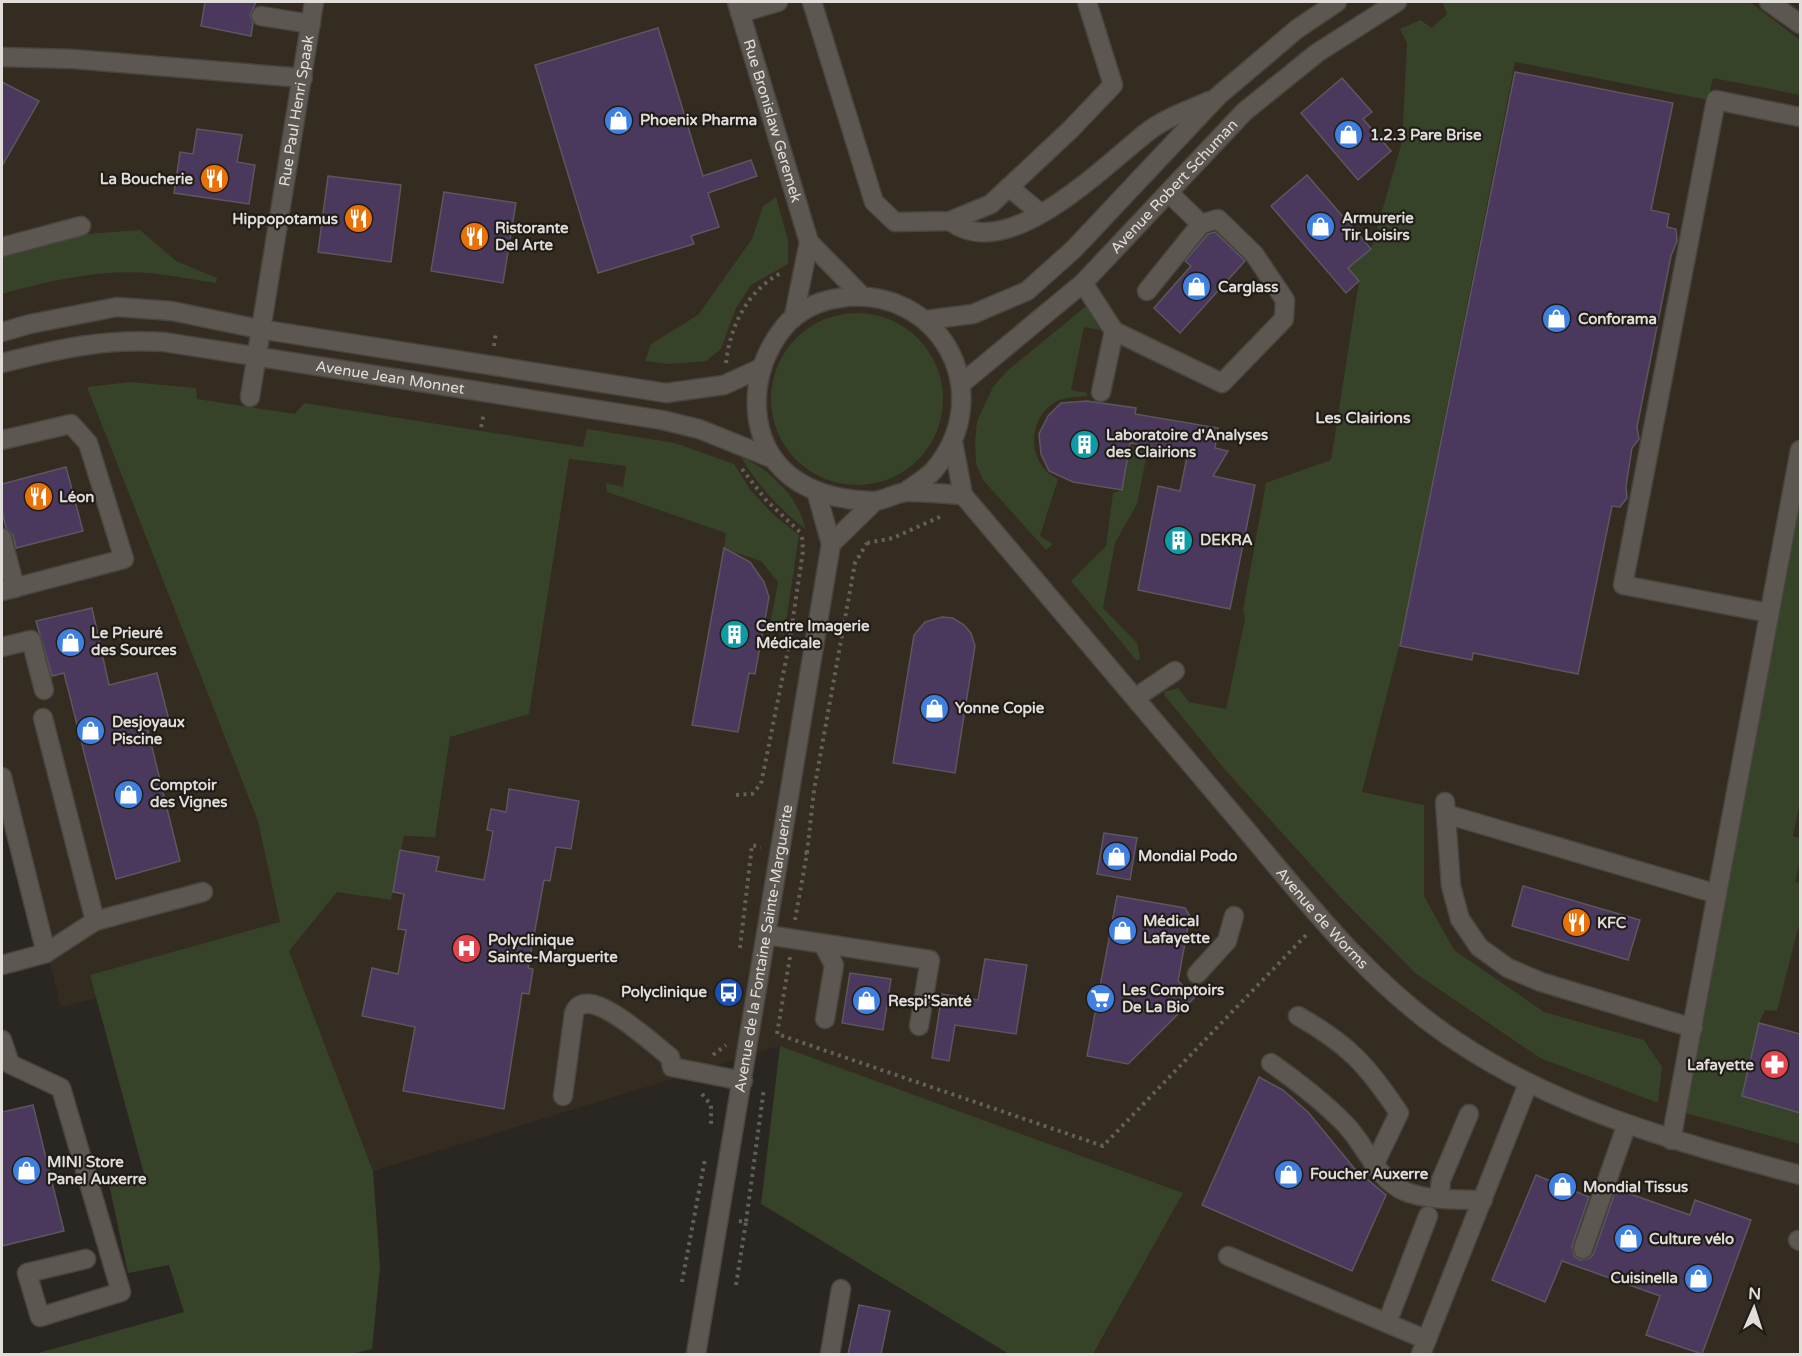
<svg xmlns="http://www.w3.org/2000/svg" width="1802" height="1356" viewBox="0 0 1802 1356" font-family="'Varela Round',sans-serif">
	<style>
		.built { fill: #342b21 }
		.green { fill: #364328 }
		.building { fill: #4b395d; stroke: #5b575e; stroke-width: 1.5 }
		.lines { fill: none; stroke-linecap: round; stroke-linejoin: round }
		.minor-casing { stroke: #484540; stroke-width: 21 }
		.path { stroke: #63605b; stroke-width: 4; stroke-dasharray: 3 4.5; stroke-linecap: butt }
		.minor { stroke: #5c5751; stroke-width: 18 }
		.labels { text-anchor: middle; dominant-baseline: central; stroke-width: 4.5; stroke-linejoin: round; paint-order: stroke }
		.street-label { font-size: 15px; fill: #e0ddda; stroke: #201c17 }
		.poi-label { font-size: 15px; font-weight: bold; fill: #e0ddda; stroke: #201c17; text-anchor: start }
		.neighbourhood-label { font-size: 16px; font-weight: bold; fill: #e0ddda; stroke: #201c17 }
	</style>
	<rect width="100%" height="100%" fill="#2a2621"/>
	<polygon class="built" points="2,2 1800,2 1800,1354 1093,1354 1182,1193 780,1046 373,1171 288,951 61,1007 2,775"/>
	<g class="green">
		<polygon points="1447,2 1750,2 1800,40 1800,95 1713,78 1708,100 1515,62 1401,639 1362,792 1424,805 1424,896 1454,950 1544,1012 1644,1040 1662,1067 1658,1103 1540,1058 1415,973 1339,896 1227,772 1165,696 1164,692 1178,688 1189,702 1226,709 1245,619 1243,610 1266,483 1331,460 1359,281 1348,268 1371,249 1402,142 1407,43 1400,29 1420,20 1432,28 1447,14 1443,3"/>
		<polygon points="776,197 788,240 788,264 751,285 736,308 721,349 706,361 669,364 645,361 651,344 698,315 752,239 763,206"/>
		<path d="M140,230L176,261L217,278L216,283C194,280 171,275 148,273C99,269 48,281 2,294V253L75,235Z"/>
		<path d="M1086,306L1100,330L1084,327L1071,390L1087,393V396C1079,397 1067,397 1059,400C1027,415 1025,464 1058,479L1040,536L1053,544L1046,550L983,480L976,464L975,442L977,421L993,387L1006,372Z"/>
		<circle cx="857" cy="399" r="86"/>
		<polygon points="130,382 196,388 197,399 295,414 304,403 583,447 587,429 675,443 734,464 751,491 775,516 799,535 784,635 769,630 778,582 761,561 724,549 726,533 607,492 606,483 623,487 626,466 569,459 529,714 450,737 435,837 404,836 391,900 337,892 289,951 373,1171 380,1267 372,1349 352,1354 35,1354 184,1312 169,1265 128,1273 109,1184 144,1174 90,975 280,922 258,821 87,387"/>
		<polygon points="1130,446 1148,448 1137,504 1115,543 1103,608 1137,643 1140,658 1137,661 1071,581 1106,546 1113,493 1122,490"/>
		<path d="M741,457C768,467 801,500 805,529C779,508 758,486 741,457Z"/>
		<polygon points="1800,505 1800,802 1793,836 1800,838 1800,861 1795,882 1800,883 1800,921 1777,1011 1765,1010 1759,1023 1742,1096 1800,1112 1800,1144 1685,1113"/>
		<polygon points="780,1046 1183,1193 1093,1354 1009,1354 761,1204"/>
	</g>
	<g class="building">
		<polygon points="205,2 256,2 250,15 253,23 251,36 201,26"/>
		<polygon points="658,28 703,176 751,160 757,176 708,193 719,227 691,236 694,244 598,273 535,65"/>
		<polygon points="1515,72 1673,103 1651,210 1669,214 1667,227 1676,229 1677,241 1671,256 1637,427 1639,439 1632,448 1626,486 1627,498 1620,507 1612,506 1578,674 1473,653 1472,660 1400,646"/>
		<polygon points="1342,78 1372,112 1363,119 1391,151 1358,180 1301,113"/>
		<polygon points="2,82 39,101 2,166"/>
		<polygon points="197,129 242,135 237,162 255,165 249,204 174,193 180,152 193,154"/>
		<polygon points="1307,175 1371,249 1348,268 1359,281 1346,293 1271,206"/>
		<polygon points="328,176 401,185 391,262 318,252"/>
		<polygon points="444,192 516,203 503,283 431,271"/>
		<polygon points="1215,232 1245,261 1180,333 1154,308 1191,266 1185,261 1208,234"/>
		<polygon points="1087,401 1136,408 1135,414 1218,428 1215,448 1228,451 1213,476 1255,485 1230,609 1138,590 1158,486 1180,491 1188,452 1130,443 1122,490 1073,482 1049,471 1041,454 1039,434 1048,416 1061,403"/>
		<polygon points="66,467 83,531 16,548 13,535 6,528 2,510 2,484"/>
		<polygon points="724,548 750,562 764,582 769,597 755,674 749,673 738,732 692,725"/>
		<polygon points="92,608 109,685 157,673 169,720 147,727 180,861 116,879 64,673 52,676 36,621"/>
		<polygon points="942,617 953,618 964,625 971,633 975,646 955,773 893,763 914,635 925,622"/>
		<polygon points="509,789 579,801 571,849 556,847 550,881 544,880 528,968 533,969 529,994 522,993 504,1109 403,1091 415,1027 362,1016 372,968 398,974 406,930 398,929 404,894 393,892 400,850 439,857 436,871 484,880 493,831 487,830 491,809 506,812"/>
		<polygon points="1104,833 1137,838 1130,880 1097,874"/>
		<polygon points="1523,886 1640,920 1628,960 1512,926"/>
		<polygon points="1117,896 1185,908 1190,916 1178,981 1195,997 1128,1064 1087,1056"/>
		<polygon points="985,959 1027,965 1016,1034 955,1025 949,1061 932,1058 942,994 978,1000"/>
		<polygon points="850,973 891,979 883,1030 842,1023"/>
		<polygon points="1759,1023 1800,1034 1800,1113 1742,1096"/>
		<polygon points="1259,1077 1283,1090 1308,1112 1354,1168 1386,1195 1352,1271 1202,1205"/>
		<polygon points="33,1105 64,1231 2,1246 2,1112"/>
		<polygon points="1536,1175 1589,1197 1572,1246 1574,1256 1580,1260 1590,1258 1594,1253 1616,1189 1690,1215 1695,1200 1751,1220 1702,1354 1646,1335 1660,1296 1562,1261 1545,1302 1492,1280"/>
		<polygon points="859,1305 890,1311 881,1354 848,1354"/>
	</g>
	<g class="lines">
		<defs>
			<g id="minor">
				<path id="s1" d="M737,2L809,242L794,316"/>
				<polyline points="812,2 874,202 895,222 950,221 991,204 1071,129 1113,85 1087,2"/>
				<polyline points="1769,2 1800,24"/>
				<polyline points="740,13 778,2"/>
				<polyline points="261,16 311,24"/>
				<polyline points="2,57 73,59 303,78"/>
				<polyline points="1009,187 1040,213"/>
				<path d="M950,221C1009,266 1105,164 1150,130C1167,117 1190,110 1209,101"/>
				<polyline points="809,242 861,295"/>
				<polyline points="2,247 81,226"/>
				<polyline points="1083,283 1114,331 1101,392"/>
				<polyline points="1147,291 1201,224 1169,193"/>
				<polyline points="926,320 973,314 1027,291 1074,249 1218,96 1297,29 1337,2"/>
				<polyline points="1114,331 1222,383 1284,319 1285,300 1254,254 1218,219 1201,224"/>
				<polyline points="2,332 30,324 117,307 172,311 259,329 666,393 724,385 759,369"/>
				<path id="s2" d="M2,363C58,349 106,338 164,342L662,420L699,429L774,459"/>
				<path id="s3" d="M961,384L1083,283L1244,112L1317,53L1397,2"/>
				<path id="s4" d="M250,397L314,2"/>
				<polyline points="2,440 71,424 88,443 124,559 2,591"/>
				<path id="s5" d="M953,442L963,495C1053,601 1142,708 1233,814C1302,896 1368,984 1459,1043C1563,1112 1682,1143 1800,1175"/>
				<path d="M905,492C915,485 927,478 934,470C1000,392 938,283 839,298C818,301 798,311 784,327C762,355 753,385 758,420C768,479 819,500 873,501C885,501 896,492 908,492C926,492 945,494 963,495"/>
				<polyline points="2,538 15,588"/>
				<polyline points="831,544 875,501"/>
				<polyline points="1769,613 1623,585 1716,100 1800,117"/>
				<polyline points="2,647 31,640 44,690"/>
				<polyline points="1135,698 1175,671"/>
				<polyline points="43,718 95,921"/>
				<polyline points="2,777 46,953"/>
				<polyline points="1445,802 1451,886 1460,919 1479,947 1508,968 1541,982 1693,1028"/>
				<polyline points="1446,814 1717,894"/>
				<polyline points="767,935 930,960 919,1026"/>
				<polyline points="823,944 834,965 825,1019"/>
				<polyline points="2,965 46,953 95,921 203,892"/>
				<polyline points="1197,974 1227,941 1234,916"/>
				<path d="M1298,1016C1348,1044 1368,1066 1399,1113L1374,1165"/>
				<polyline points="2,1040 10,1064 61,1088 121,1292 40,1317 27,1273 86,1259"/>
				<path d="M1271,1063C1298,1082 1323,1101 1346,1125C1366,1146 1376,1178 1404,1191C1428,1201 1458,1199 1483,1200"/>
				<path d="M563,1096L574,1013C586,980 654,1045 670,1057L672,1067L743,1081"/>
				<polyline points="1671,1140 1800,450"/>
				<polyline points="1439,1198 1441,1180 1469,1114"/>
				<polyline points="1798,1240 1800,1241"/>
				<polyline points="1583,1249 1627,1124"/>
				<polyline points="1228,1256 1427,1340"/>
				<polyline points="1387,1323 1428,1216"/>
				<path id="s6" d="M696,1354L831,544L817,494"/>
				<polyline points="830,1354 841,1289"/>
				<polyline points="1421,1354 1528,1084"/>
			</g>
		</defs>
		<use href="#minor" class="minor-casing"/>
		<g class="path">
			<polyline points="494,346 496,331"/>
			<path d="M726,363C730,326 748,289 783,272"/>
			<polyline points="481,427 484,413"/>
			<polyline points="742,469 766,500 802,534"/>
			<polyline points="867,543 893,538 944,515"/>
			<polyline points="736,795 752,794 761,784 789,645 803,551 802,534"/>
			<polyline points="807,853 814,790 855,563 867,543"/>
			<polyline points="795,920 807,853 801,853"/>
			<polyline points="740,948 752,845 761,847"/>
			<polyline points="790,957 777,1034 1103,1146 1308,933"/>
			<polyline points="713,1055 726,1045"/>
			<polyline points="702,1094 711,1105 711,1125"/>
			<polyline points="739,1221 746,1222 764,1088"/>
			<polyline points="682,1282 705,1159"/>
			<polyline points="736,1285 746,1222"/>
		</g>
		<use href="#minor" class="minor"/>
	</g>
	<defs>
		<symbol id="shop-disc" viewBox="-11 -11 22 22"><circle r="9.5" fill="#3f7fe0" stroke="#201c17"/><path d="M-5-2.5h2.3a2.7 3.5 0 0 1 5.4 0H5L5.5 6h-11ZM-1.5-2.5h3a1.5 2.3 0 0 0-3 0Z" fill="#fff"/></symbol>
		<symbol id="restaurant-disc" viewBox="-11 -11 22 22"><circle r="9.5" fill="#e8710a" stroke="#201c17"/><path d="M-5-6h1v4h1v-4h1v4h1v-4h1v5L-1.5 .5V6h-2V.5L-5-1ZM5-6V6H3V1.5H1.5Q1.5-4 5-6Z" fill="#fff"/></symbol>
		<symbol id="building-disc" viewBox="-11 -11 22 22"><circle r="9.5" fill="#0f9aa8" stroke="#201c17"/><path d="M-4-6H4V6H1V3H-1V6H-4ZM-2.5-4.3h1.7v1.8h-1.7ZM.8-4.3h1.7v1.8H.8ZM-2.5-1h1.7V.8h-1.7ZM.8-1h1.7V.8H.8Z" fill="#fff"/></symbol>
		<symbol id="hospital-disc" viewBox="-11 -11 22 22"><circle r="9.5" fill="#e0444e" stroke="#201c17"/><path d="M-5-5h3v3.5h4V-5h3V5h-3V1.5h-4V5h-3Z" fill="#fff"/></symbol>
		<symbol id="bus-disc" viewBox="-11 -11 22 22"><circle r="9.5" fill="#1a4fb4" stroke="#201c17"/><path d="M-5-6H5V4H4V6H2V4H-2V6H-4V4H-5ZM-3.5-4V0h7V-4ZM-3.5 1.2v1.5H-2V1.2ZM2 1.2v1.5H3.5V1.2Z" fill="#fff"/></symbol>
		<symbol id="supermarket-disc" viewBox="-11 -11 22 22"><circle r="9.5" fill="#3f7fe0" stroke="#201c17"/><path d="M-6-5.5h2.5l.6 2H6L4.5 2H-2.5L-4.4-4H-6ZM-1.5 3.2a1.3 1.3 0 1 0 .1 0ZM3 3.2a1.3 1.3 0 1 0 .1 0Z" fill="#fff"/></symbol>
		<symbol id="pharmacy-disc" viewBox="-11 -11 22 22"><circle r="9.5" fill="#e0444e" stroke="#201c17"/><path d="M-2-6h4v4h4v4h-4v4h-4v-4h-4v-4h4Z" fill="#fff"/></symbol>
	</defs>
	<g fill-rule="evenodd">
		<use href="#shop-disc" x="602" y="104" width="33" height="33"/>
		<use href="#shop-disc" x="1332" y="118" width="33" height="33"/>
		<use href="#restaurant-disc" x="198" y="162" width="33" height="33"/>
		<use href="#restaurant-disc" x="342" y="202" width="33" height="33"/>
		<use href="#shop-disc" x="1304" y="210" width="33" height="33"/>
		<use href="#restaurant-disc" x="458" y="220" width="33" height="33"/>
		<use href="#shop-disc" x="1180" y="270" width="33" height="33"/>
		<use href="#shop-disc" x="1540" y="302" width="33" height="33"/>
		<use href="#building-disc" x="1068" y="428" width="33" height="33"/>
		<use href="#restaurant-disc" x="22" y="480" width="33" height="33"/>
		<use href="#building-disc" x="1162" y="524" width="33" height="33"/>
		<use href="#building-disc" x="718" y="618" width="33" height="33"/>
		<use href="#shop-disc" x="54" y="626" width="33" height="33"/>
		<use href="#shop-disc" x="918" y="692" width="33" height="33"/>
		<use href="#shop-disc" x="74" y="714" width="33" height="33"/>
		<use href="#shop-disc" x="112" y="778" width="33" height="33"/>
		<use href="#shop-disc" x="1100" y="840" width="33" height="33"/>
		<use href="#restaurant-disc" x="1560" y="906" width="33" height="33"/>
		<use href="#shop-disc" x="1106" y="914" width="33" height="33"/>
		<use href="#hospital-disc" x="450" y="932" width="33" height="33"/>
		<use href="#bus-disc" x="712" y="976" width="33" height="33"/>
		<use href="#supermarket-disc" x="1084" y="982" width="33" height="33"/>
		<use href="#shop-disc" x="850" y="984" width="33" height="33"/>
		<use href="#pharmacy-disc" x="1758" y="1048" width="33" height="33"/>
		<use href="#shop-disc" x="10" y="1154" width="33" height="33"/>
		<use href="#shop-disc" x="1272" y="1158" width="33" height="33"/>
		<use href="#shop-disc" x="1546" y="1170" width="33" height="33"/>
		<use href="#shop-disc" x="1612" y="1222" width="33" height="33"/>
		<use href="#shop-disc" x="1682" y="1262" width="33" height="33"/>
	</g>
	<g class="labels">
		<g class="street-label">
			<text stroke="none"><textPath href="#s4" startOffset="290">Rue Paul Henri Spaak</textPath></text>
			<text stroke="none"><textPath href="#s1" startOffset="124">Rue Bronislaw Geremek</textPath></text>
			<text stroke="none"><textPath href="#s3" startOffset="291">Avenue Robert Schuman</textPath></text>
			<text stroke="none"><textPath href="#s2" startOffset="393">Avenue Jean Monnet</textPath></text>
			<text stroke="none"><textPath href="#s5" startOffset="609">Avenue de Worms</textPath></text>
			<text stroke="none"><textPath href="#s6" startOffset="411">Avenue de la Fontaine Sainte-Marguerite</textPath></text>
		</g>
		<g class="poi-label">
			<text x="640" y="120">Phoenix Pharma</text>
			<text x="1370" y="135">1.2.3 Pare Brise</text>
			<text x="193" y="179" text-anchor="end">La Boucherie</text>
			<text x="1342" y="218">Armurerie<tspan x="1342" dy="17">Tir Loisirs</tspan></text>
			<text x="338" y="219" text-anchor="end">Hippopotamus</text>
			<text x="495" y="228">Ristorante<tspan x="495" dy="17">Del Arte</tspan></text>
			<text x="1218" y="287">Carglass</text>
			<text x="1578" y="319">Conforama</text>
			<text x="1106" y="435">Laboratoire d'Analyses<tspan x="1106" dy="17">des Clairions</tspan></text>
			<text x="59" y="497">Léon</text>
			<text x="1200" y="540">DEKRA</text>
			<text x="756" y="626">Centre Imagerie<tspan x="756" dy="17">Médicale</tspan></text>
			<text x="91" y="633">Le Prieuré<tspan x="91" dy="17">des Sources</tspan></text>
			<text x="955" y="708">Yonne Copie</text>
			<text x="112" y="722">Desjoyaux<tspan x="112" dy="17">Piscine</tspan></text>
			<text x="150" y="785">Comptoir<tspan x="150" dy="17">des Vignes</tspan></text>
			<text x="1138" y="856">Mondial Podo</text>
			<text x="1143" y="921">Médical<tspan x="1143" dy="17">Lafayette</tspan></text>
			<text x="1597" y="923">KFC</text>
			<text x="488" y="940">Polyclinique<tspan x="488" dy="17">Sainte-Marguerite</tspan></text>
			<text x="1122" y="990">Les Comptoirs<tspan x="1122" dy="17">De La Bio</tspan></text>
			<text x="707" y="992" text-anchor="end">Polyclinique</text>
			<text x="888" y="1001">Respi'Santé</text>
			<text x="1754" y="1065" text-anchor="end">Lafayette</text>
			<text x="47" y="1162">MINI Store<tspan x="47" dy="17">Panel Auxerre</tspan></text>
			<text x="1310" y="1174">Foucher Auxerre</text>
			<text x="1583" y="1187">Mondial Tissus</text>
			<text x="1649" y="1239">Culture vélo</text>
			<text x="1678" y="1278" text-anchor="end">Cuisinella</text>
		</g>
		<g class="neighbourhood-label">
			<text x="1363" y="418">Les Clairions</text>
		</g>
	</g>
	<rect width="1802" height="1356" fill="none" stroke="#e0ddda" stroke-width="6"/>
	<g transform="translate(1754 1308) rotate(3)" stroke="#201c17" stroke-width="4.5" paint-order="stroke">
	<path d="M0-4.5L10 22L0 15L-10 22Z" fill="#e0ddda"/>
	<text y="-9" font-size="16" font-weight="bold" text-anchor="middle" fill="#e0ddda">N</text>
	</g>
</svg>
